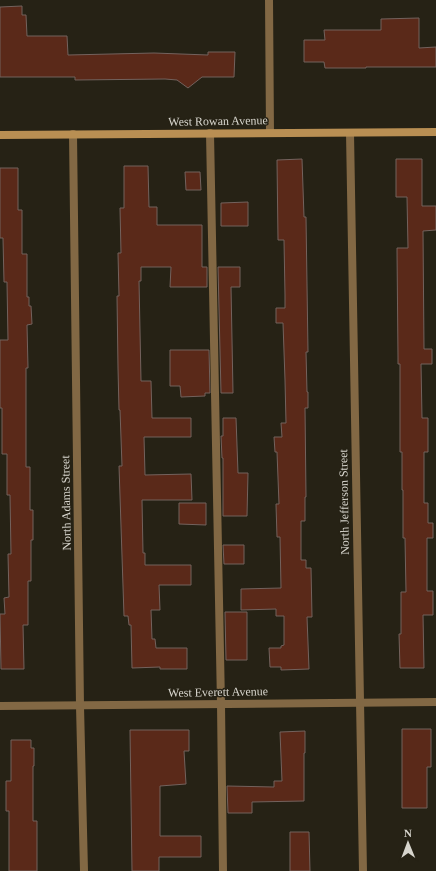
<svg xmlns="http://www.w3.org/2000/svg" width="436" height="871" viewBox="0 0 436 871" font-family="Georgia,serif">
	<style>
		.building { fill: #5a2919; stroke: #73625d }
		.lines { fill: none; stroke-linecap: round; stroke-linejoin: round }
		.lane { stroke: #826844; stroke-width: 8 }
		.street { stroke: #826844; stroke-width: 8 }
		.secondary { stroke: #b98f53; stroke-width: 8 }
		.labels { text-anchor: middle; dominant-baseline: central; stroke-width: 3; stroke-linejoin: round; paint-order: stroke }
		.street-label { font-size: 12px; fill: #d7d5cd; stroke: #262215 }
	</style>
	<rect width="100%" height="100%" fill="#262215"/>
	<g class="building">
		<polygon points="22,6 22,15 26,15 27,36 67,36 68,55 154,53 208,55 208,52 235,52 234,77 202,77 188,88 177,80 165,79 75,80 75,77 0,77 0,7"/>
		<polygon points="419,18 419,48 436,47 436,67 366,67 366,68 325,68 324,62 304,62 304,40 325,40 324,30 381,30 381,19"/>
		<polygon points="302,159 304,217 306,217 308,352 306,352 307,392 308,392 308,408 305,408 306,497 305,497 305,521 301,521 301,560 306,560 306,568 311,568 312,617 307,617 309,669 281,670 281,667 270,667 269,648 281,648 281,646 284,645 284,616 276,616 276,609 241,610 241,589 281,588 280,537 277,537 276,504 279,504 277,452 275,452 274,437 282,437 281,423 286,423 285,380 283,323 276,323 276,308 285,308 285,295 284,240 278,240 277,160"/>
		<polygon points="396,159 422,159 422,206 436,206 436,230 423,231 424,349 432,349 432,364 421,364 422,418 428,418 428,452 424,452 424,503 428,503 428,523 433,523 433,538 427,538 427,591 433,591 433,615 423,615 424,668 400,668 399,634 401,634 401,592 406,592 405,538 403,538 403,490 402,490 402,452 400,452 400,364 398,364 398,358 397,248 408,248 407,197 396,197"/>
		<polygon points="124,166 148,166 149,207 157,207 157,225 202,225 202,267 207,267 207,287 170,287 171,267 141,267 141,281 139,281 141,381 151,381 152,418 191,418 191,437 144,437 145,475 191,474 192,500 142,500 143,553 145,553 145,565 191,565 191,585 159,585 160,610 151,610 152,639 155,639 156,648 187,648 187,669 160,669 160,667 132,668 131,625 129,625 128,616 124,616 119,466 122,466 120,410 119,410 118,368 117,296 119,296 118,253 121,253 120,208 124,208"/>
		<polygon points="0,168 18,168 18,210 22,210 22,254 27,254 27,297 29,297 29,306 31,306 32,324 27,325 28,368 26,368 26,467 30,467 30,510 33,510 33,540 31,540 31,581 28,581 28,625 23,625 24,669 1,669 0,614 5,614 4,598 9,597 8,554 11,554 10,495 7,495 7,454 2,454 2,408 0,408 0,340 8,340 7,282 4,282 3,238 0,238"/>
		<polygon points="185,172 200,172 201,190 186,190"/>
		<polygon points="248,202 248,226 221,226 221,203"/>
		<polygon points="218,267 240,267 240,287 231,287 233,393 221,393"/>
		<polygon points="170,350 209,350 210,393 205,393 205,396 181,397 180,386 170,386"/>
		<polygon points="223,418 236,418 238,473 248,473 247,516 223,516 223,458 222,458 221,436 223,436"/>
		<polygon points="179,503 206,503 206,525 179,524"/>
		<polygon points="223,545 244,545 244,564 224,564"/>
		<polygon points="225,612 247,612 247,660 226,660"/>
		<polygon points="402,729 431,729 431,767 427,767 427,808 402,808"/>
		<polygon points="130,730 189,730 189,751 184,751 186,784 160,786 160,836 201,836 201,857 159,857 159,871 132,871"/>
		<polygon points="305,731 305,753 304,753 304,801 252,802 252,813 228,813 227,786 274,787 274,781 282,781 280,732"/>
		<polygon points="11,740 31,740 31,748 34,748 34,766 33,766 33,821 37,821 37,871 9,871 9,811 6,811 6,781 11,781"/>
		<polygon points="290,832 309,832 310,871 290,871"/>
	</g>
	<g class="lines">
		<polyline class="lane" points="210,133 221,704 223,871"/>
		<g class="street">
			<polyline points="269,0 270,132"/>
			<polyline points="350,133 363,871"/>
			<polyline points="73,134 80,706 84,871"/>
			<polyline points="0,706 436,702"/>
		</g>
		<polyline class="secondary" points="0,135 436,132"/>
	</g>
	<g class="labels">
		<g class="street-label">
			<text transform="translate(218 121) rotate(-1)">West Rowan Avenue</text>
			<text transform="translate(344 502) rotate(-91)">North Jefferson Street</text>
			<text transform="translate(66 503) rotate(-91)">North Adams Street</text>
			<text transform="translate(218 692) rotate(-1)">West Everett Avenue</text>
		</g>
	</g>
	<g transform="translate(408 843) rotate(359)" stroke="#262215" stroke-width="3" paint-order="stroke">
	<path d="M0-3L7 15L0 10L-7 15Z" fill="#d7d5cd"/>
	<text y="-6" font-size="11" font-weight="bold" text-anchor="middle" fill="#d7d5cd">N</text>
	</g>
</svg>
